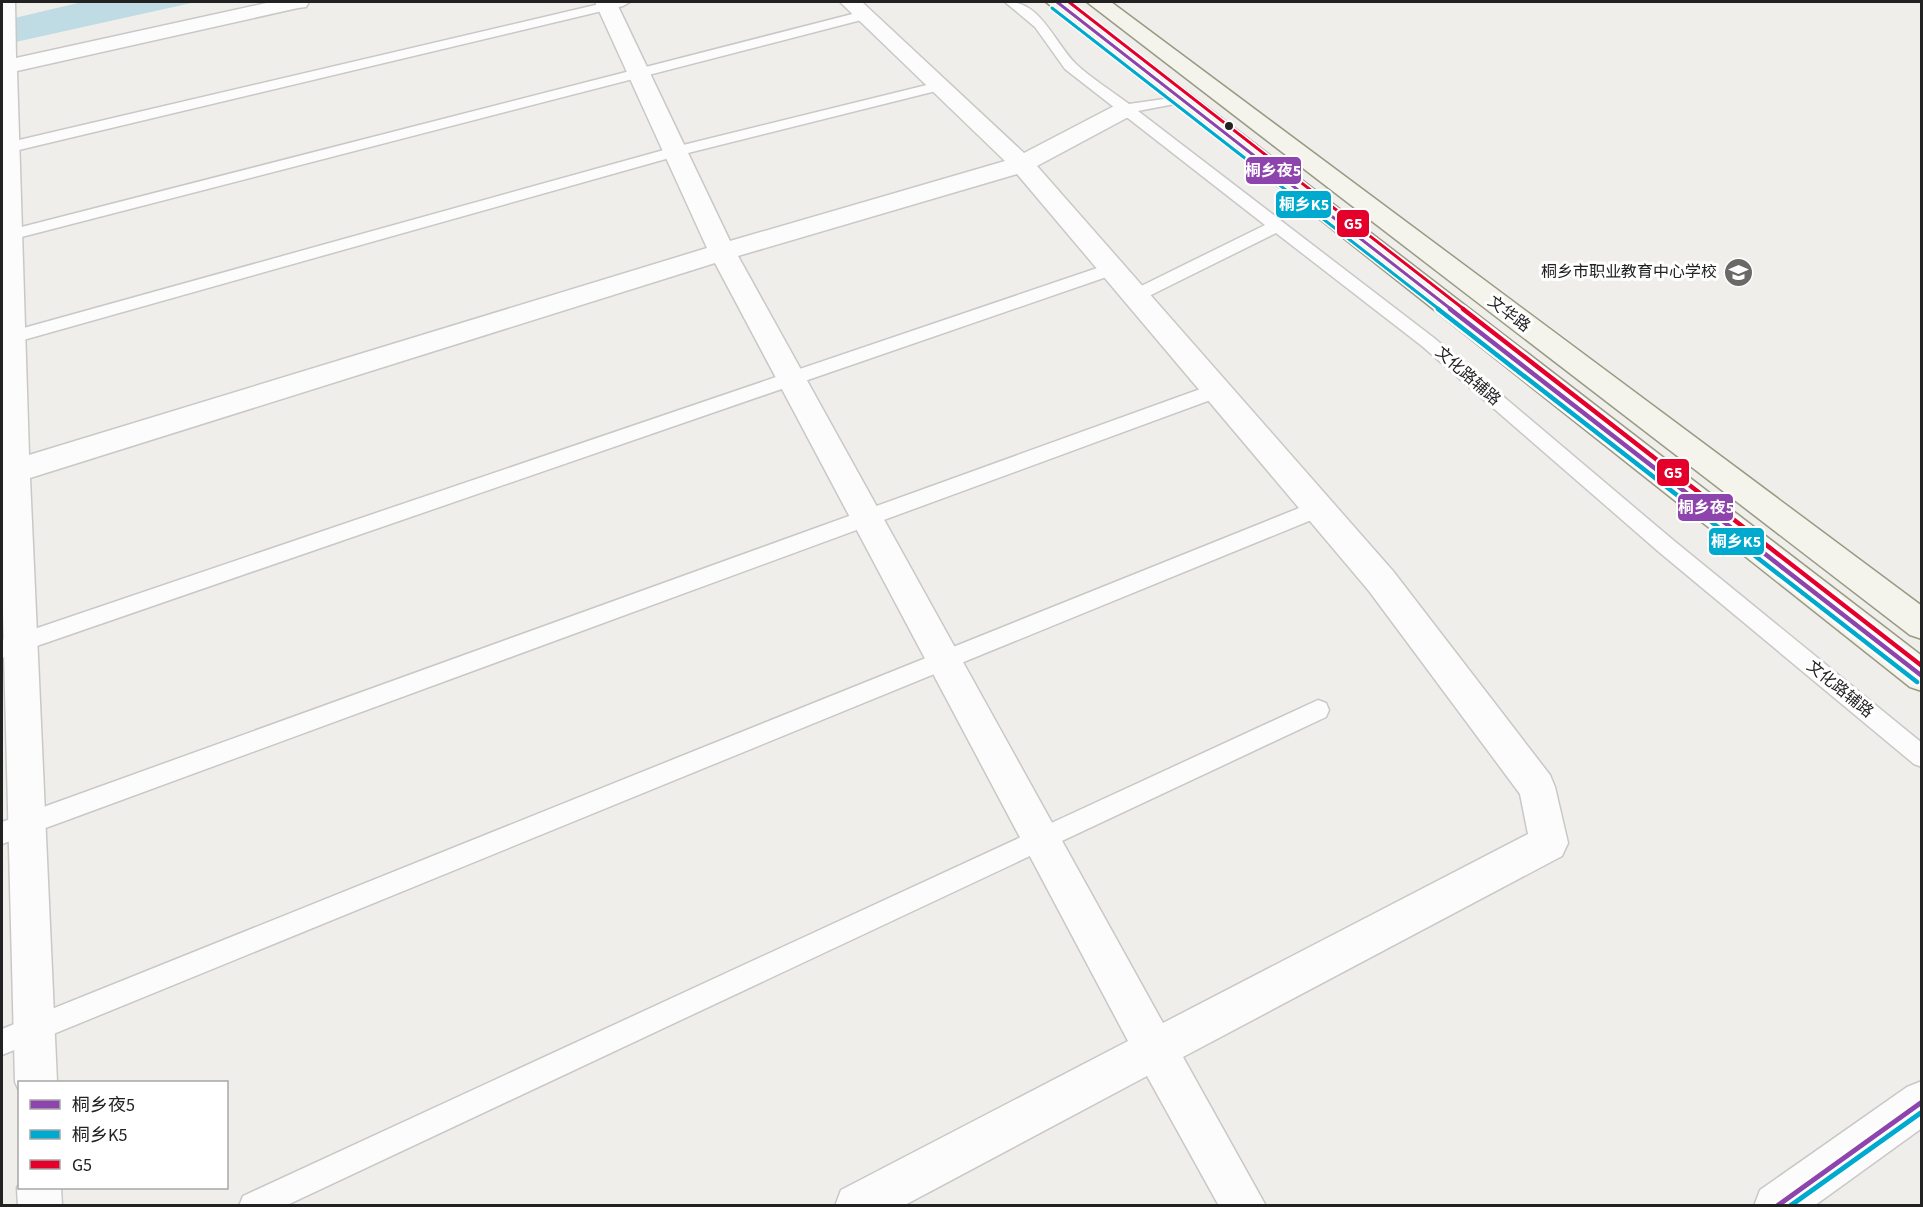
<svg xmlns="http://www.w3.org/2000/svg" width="1923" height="1207" viewBox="0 0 1923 1207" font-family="'Source Sans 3','Noto Sans SC',sans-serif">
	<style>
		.water { fill: #bfdbe3 }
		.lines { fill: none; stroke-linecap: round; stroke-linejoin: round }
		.service-casing { stroke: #c9c8c7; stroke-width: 3 }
		.minor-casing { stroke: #c9c8c7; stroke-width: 3 }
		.tertiary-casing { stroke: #c9c8c7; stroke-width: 3 }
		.secondary-casing { stroke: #999a82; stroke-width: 3 }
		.service { fill: #fdfcfc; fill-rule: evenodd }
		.minor { fill: #fdfcfc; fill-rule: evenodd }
		.tertiary { fill: #fdfcfc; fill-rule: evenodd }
		.secondary { fill: #f4f4ed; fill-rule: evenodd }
		.bus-1-far2-casing { stroke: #fff; stroke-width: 6 }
		.bus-1-far1-casing { stroke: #fff; stroke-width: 9 }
		.bus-1-casing { stroke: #fff; stroke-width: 10 }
		.bus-2-far2-casing { stroke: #fff; stroke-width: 6 }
		.bus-2-far1-casing { stroke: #fff; stroke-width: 9 }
		.bus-2-casing { stroke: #fff; stroke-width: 10 }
		.bus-3-far1-casing { stroke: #fff; stroke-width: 6 }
		.bus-3-casing { stroke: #fff; stroke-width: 9 }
		.bus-1-far2 { stroke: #8e44ad; stroke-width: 3 }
		.bus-1-far1 { stroke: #8e44ad; stroke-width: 4.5 }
		.bus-1 { stroke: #8e44ad; stroke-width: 5 }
		.bus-2-far2 { stroke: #00a9ce; stroke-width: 3 }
		.bus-2-far1 { stroke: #00a9ce; stroke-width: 4.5 }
		.bus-2 { stroke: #00a9ce; stroke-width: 5 }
		.bus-3-far1 { stroke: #e4002b; stroke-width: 3 }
		.bus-3 { stroke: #e4002b; stroke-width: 4.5 }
		.bus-dot { fill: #222; stroke: #fff; stroke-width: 2 }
		.labels { text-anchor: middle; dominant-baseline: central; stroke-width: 6; stroke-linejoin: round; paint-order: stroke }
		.poi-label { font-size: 16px; fill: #222; stroke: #fff; text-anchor: end }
		.street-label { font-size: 16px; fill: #222; stroke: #fff }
		.line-badge { stroke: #fff; stroke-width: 2 }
		.badge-label { font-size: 16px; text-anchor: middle; font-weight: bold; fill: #fff }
	</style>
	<rect width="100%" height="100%" fill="#f0eeeb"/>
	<polygon class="water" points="82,2 196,2 2,45 2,21"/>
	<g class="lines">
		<defs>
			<g id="service">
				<polygon points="608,2 630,2 623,6 2,154 2,144"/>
				<path d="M1005,2C1041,0 1054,43 1076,64C1092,79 1112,91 1129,104L1185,96L1187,99L1185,102L1138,111L1434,338L1673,540L1922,743V767L1914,764L1659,552L1422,346L1276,233L1141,300H1129L1126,296L1129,292L1265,225L1065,69L1035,27Z"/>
				<polygon points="864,11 869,12 869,18 2,242 2,232"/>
				<polygon points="939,82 944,83 946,86 944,89 680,155 2,346 2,334 671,148"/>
				<polygon points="1112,263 1118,265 1120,269 1118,273 2,658 2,640"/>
				<polygon points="1217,383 1224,385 1226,390 1224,395 2,844 2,822"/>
				<polygon points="1319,500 1326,502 1329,508 1326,514 2,1055 2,1029"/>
				<polygon points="1318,700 1326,703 1329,710 1326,717 285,1206 239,1206 243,1196"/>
			</g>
			<g id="minor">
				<path d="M2,2H15L16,58L271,2H309L306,7L298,8L17,71L29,455L707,248L595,2H616L730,241L1005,161L840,2H862L1024,153L1118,104H1134L1138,109L1134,114L1037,166L1393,571L1550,775L1555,787L1568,843L1562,856L1183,1057L1266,1206H1219L1147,1076L903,1206H835L841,1190L1128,1041L715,263L30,478L57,1082H20V1093L15,1082L2,574ZM1017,174L1369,591L1520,794L1528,834L1163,1023L738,256Z"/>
				<polygon points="20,1182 20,1188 61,1188 62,1206 18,1206 17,1188"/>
			</g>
			<polygon id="tertiary" points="1922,1081 1922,1128 1814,1206 1754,1206 1760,1190 1907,1087"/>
			<g id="secondary">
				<polygon points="1046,2 1070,2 1922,656 1922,691 1910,687"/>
				<polygon points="1087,2 1111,2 1922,606 1922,639 1910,635"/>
			</g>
		</defs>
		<use href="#service" class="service-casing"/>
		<use href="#minor" class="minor-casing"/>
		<use href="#tertiary" class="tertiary-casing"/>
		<use href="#secondary" class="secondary-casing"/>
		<use href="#service" class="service"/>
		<use href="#minor" class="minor"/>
		<use href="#tertiary" class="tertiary"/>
		<use href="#secondary" class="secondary"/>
		<defs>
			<polyline id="bus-1-far2" points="1057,2 1452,310"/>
			<polyline id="bus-1-far1" points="1450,309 1922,676"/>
			<polyline id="bus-1" points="1777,1206 1922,1102"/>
			<polyline id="bus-2-far2" points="1052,8 1440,310"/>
			<polyline id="bus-2-far1" points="1438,309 1917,682"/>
			<polyline id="bus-2" points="1790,1206 1922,1112"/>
			<polyline id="bus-3-far1" points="1069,2 1465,310"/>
			<polyline id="bus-3" points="1463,309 1922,666"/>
		</defs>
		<use href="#bus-1-far2" class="bus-1-far2-casing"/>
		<use href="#bus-1-far1" class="bus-1-far1-casing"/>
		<use href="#bus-1" class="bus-1-casing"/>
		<use href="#bus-2-far2" class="bus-2-far2-casing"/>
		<use href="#bus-2-far1" class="bus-2-far1-casing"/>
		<use href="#bus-2" class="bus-2-casing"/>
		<use href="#bus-3-far1" class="bus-3-far1-casing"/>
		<use href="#bus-3" class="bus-3-casing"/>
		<use href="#bus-1-far2" class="bus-1-far2"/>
		<use href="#bus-1-far1" class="bus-1-far1"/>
		<use href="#bus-1" class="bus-1"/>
		<use href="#bus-2-far2" class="bus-2-far2"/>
		<use href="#bus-2-far1" class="bus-2-far1"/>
		<use href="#bus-2" class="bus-2"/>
		<use href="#bus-3-far1" class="bus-3-far1"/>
		<use href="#bus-3" class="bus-3"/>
	</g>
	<defs>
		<symbol id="school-disc" viewBox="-11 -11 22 22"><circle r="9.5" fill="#6a6968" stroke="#fff"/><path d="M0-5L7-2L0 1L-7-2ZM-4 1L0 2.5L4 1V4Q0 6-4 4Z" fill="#fff"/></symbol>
	</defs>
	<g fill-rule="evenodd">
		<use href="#school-disc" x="1722" y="256" width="33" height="33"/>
	</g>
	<circle class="bus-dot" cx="1229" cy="126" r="5"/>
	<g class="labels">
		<g class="poi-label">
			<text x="1717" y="272">桐乡市职业教育中心学校</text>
		</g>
		<g class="street-label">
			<text transform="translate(1509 314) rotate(37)">文华路</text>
			<text transform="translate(1468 376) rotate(41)">文化路辅路</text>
			<text transform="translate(1840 689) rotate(39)">文化路辅路</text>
		</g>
	</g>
	<g class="line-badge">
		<rect x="1245" y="156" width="57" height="29" rx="6" fill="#8e44ad"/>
		<rect x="1275" y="190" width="57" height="29" rx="6" fill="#00a9ce"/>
		<rect x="1336" y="209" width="34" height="29" rx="6" fill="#e4002b"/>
		<rect x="1656" y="458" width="34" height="29" rx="6" fill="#e4002b"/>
		<rect x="1677" y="493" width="57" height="29" rx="6" fill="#8e44ad"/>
		<rect x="1708" y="527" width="57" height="29" rx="6" fill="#00a9ce"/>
	</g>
	<g class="badge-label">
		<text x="1273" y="176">桐乡夜5</text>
		<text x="1304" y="210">桐乡K5</text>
		<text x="1353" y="229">G5</text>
		<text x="1673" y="478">G5</text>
		<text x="1706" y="513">桐乡夜5</text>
		<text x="1736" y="547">桐乡K5</text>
	</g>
	<rect width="1923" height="1207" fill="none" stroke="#222222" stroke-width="6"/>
	<rect x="18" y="1081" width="210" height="108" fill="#ffffff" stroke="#a7a7a7" stroke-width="1.5"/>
	<rect x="30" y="1100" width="30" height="9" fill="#8e44ad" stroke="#a7a7a7" stroke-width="1.5"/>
	<text x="72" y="1111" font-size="18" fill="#222222">桐乡夜5</text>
	<rect x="30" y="1130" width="30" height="9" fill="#00a9ce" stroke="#a7a7a7" stroke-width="1.5"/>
	<text x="72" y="1141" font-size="18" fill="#222222">桐乡K5</text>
	<rect x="30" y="1160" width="30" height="9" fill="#e4002b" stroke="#a7a7a7" stroke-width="1.5"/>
	<text x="72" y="1171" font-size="18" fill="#222222">G5</text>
</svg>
